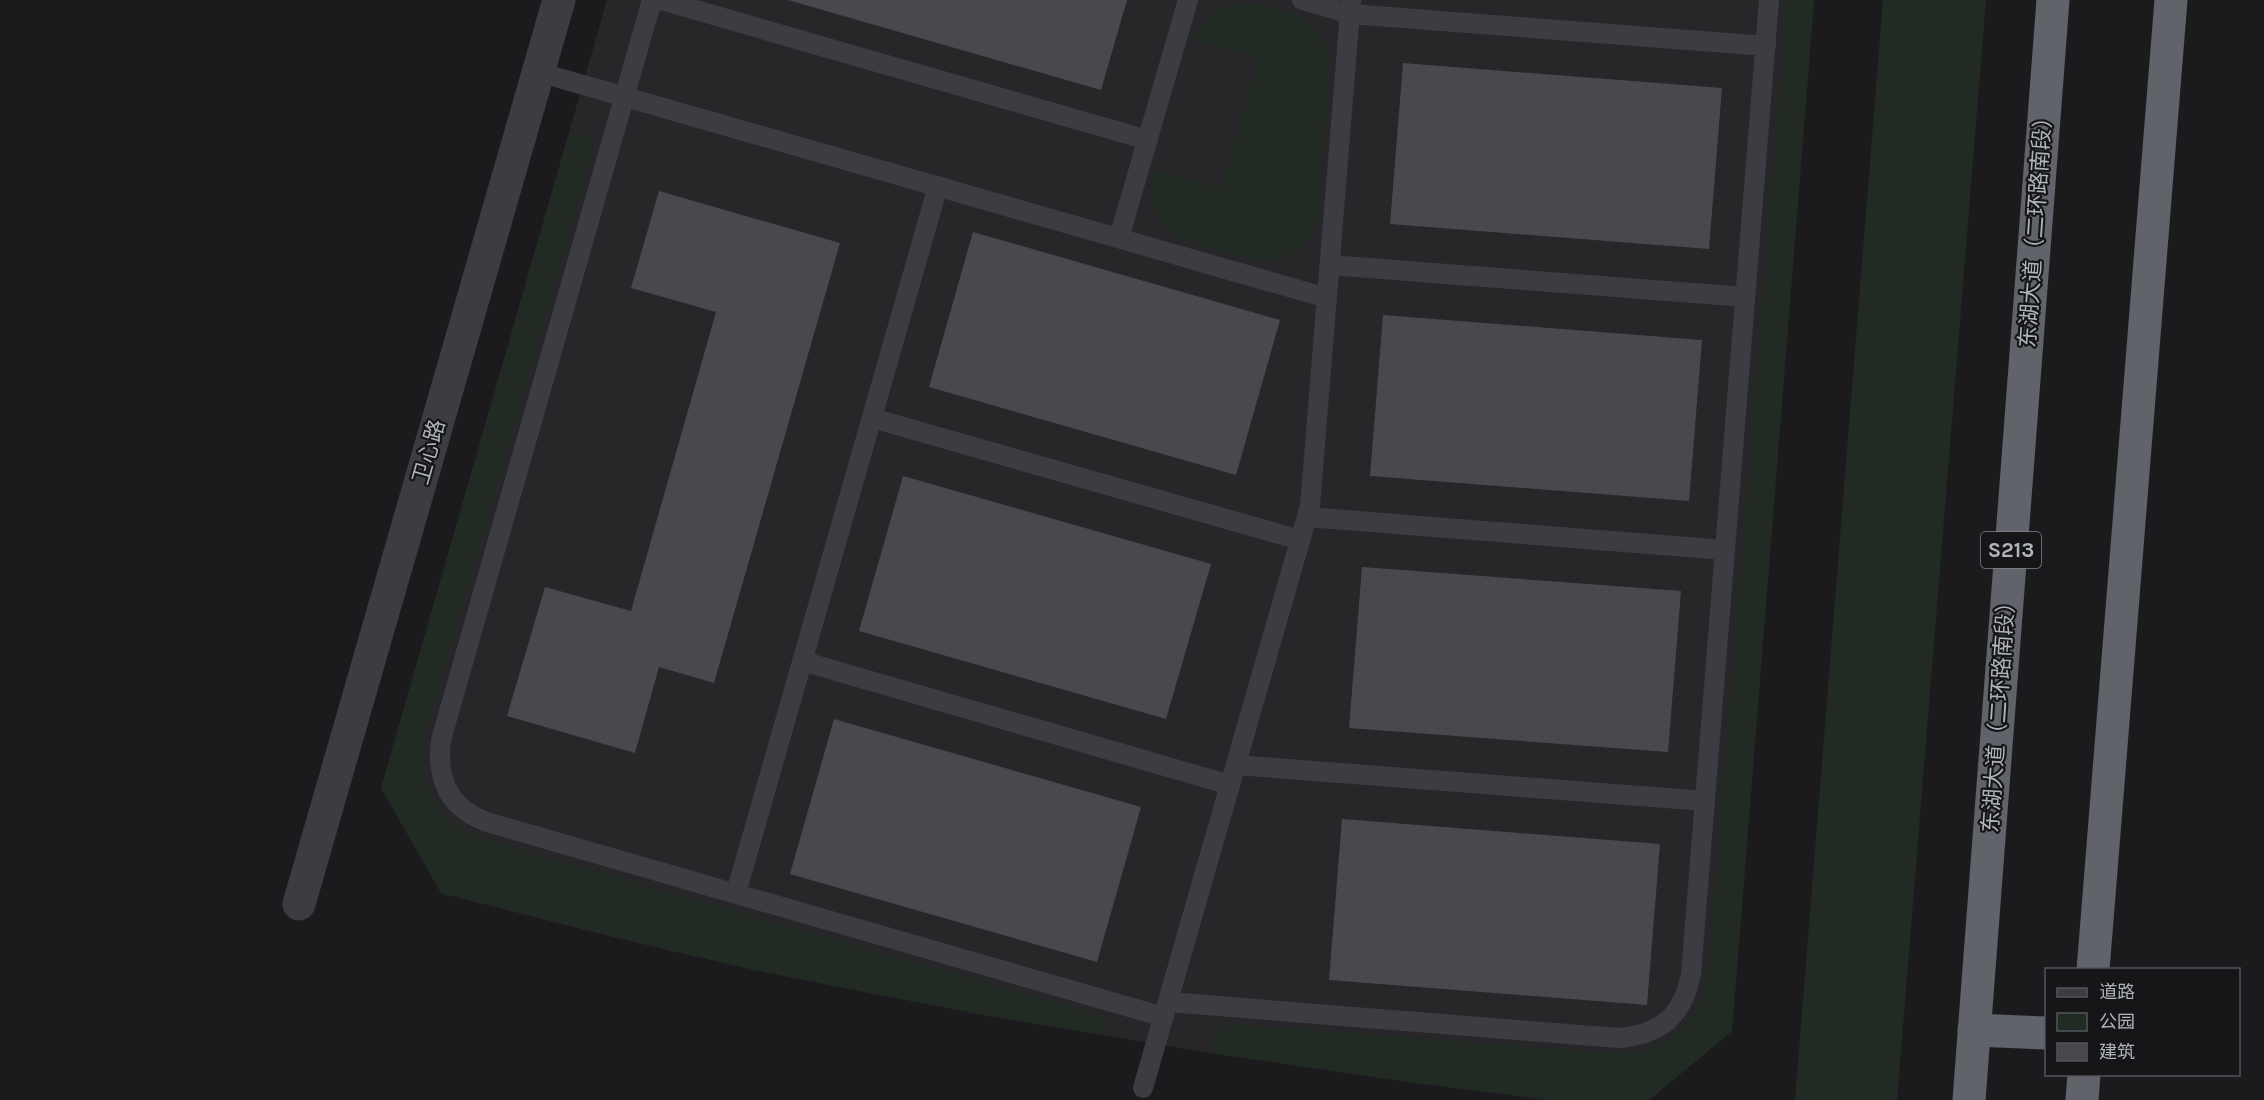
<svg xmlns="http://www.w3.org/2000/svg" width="2264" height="1100" viewBox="0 0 2264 1100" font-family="Karla,'Noto Sans SC',sans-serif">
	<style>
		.built { fill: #27272a }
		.green { fill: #222b23 }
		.building { fill: #48494d }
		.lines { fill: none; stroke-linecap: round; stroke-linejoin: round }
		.service { stroke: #3c3d42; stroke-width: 20 }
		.tertiary { stroke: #3c3d42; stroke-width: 33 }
		.trunk { stroke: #60636a; stroke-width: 33 }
		.labels { text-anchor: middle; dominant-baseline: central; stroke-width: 4.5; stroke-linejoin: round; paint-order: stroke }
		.shield { fill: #161618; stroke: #80848b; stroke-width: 1.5 }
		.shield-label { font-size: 21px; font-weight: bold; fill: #aeb3bc }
		.street-label { font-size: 22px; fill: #aeb3bc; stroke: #161618 }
	</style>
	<rect width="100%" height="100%" fill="#1b1b1d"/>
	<polygon class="built" points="607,0 1814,0 1732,1031 1649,1100 1549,1100 1416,1083 1209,1053 988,1016 755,970 622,939 441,893 381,788"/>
	<g class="green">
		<path d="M1787,0H1814L1732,1031L1649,1100H1549L1416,1083L1217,1054C1204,1039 1214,1027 1230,1024L1627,1054C1673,1046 1698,1023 1708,976Z"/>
		<polygon points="1883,0 1986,0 1897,1100 1795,1100"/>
		<path d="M1237,2C1250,3 1262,6 1275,10C1307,19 1322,26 1329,61L1318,214C1300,287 1231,253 1182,239C1153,223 1149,202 1155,171L1221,189L1258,59L1193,40C1203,19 1215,9 1237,2Z"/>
		<path d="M581,132L592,140L593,147L426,730C416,782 432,817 480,838L1099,1015L1107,1022L1108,1026L1104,1035C987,1016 871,994 755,970C650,947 545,920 441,893L381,788L568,136Z"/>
	</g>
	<g class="building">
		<polygon points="788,0 1127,0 1101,90"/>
		<polygon points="1403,63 1722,88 1709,249 1390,224"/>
		<polygon points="659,191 840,243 714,683 659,667 635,753 507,716 545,587 631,611 716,312 631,288"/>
		<polygon points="973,232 1280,320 1236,475 929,387"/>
		<polygon points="1383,315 1702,340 1689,501 1370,476"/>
		<polygon points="903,476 1211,564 1166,719 859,631"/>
		<polygon points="1362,567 1681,591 1668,752 1349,728"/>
		<polygon points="834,719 1141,807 1097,962 790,874"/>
		<polygon points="1342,819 1660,844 1647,1005 1329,980"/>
	</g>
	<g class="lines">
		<g class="service">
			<path d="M652,0L441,740C436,780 449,808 487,822L1164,1017"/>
			<polyline points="661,0 1148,140"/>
			<polyline points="1302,0 1350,14 1766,46"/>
			<polyline points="538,72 1327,298"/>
			<polyline points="1119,238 1188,0"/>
			<polyline points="1330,265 1745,297"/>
			<polyline points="872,418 1300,540"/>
			<polyline points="1307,517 1725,550"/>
			<polyline points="802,661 1230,785"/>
			<polyline points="1236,765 1705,801"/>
			<polyline points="736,893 938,186"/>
			<path d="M1168,1002L1618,1038C1660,1035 1683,1016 1691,974L1769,0"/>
			<polyline points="1143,1088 1310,506 1351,0"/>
		</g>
		<polyline class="tertiary" points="299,904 559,0"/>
		<g class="trunk">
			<polyline points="2093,970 2171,0"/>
			<polyline points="1974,1030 2046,1033"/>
			<polyline points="1969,1100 2053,0"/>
			<polyline points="2082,1100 2084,1074"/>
		</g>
	</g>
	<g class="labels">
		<rect class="shield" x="1981" y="532" width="60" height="36" rx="4.5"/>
		<g class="shield-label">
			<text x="2011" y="550">S213</text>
		</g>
		<g class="street-label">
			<text transform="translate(2036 227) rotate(-86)">东湖大道（二环路南段）</text>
			<text transform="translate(429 452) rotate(-74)">卫心路</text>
			<text transform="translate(1999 712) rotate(-86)">东湖大道（二环路南段）</text>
		</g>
	</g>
	<rect x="2045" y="968" width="195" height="108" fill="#161618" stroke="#53555a" stroke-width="1.5"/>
	<rect x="2057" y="988" width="30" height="9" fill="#3c3d42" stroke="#53555a" stroke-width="1.5"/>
	<text x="2099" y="998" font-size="18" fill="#aeb3bc">道路</text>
	<rect x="2057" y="1013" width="30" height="18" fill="#222b23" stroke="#53555a" stroke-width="1.5"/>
	<text x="2099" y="1028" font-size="18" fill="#aeb3bc">公园</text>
	<rect x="2057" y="1043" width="30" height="18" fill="#48494d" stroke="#53555a" stroke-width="1.5"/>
	<text x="2099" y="1058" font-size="18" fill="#aeb3bc">建筑</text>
</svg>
